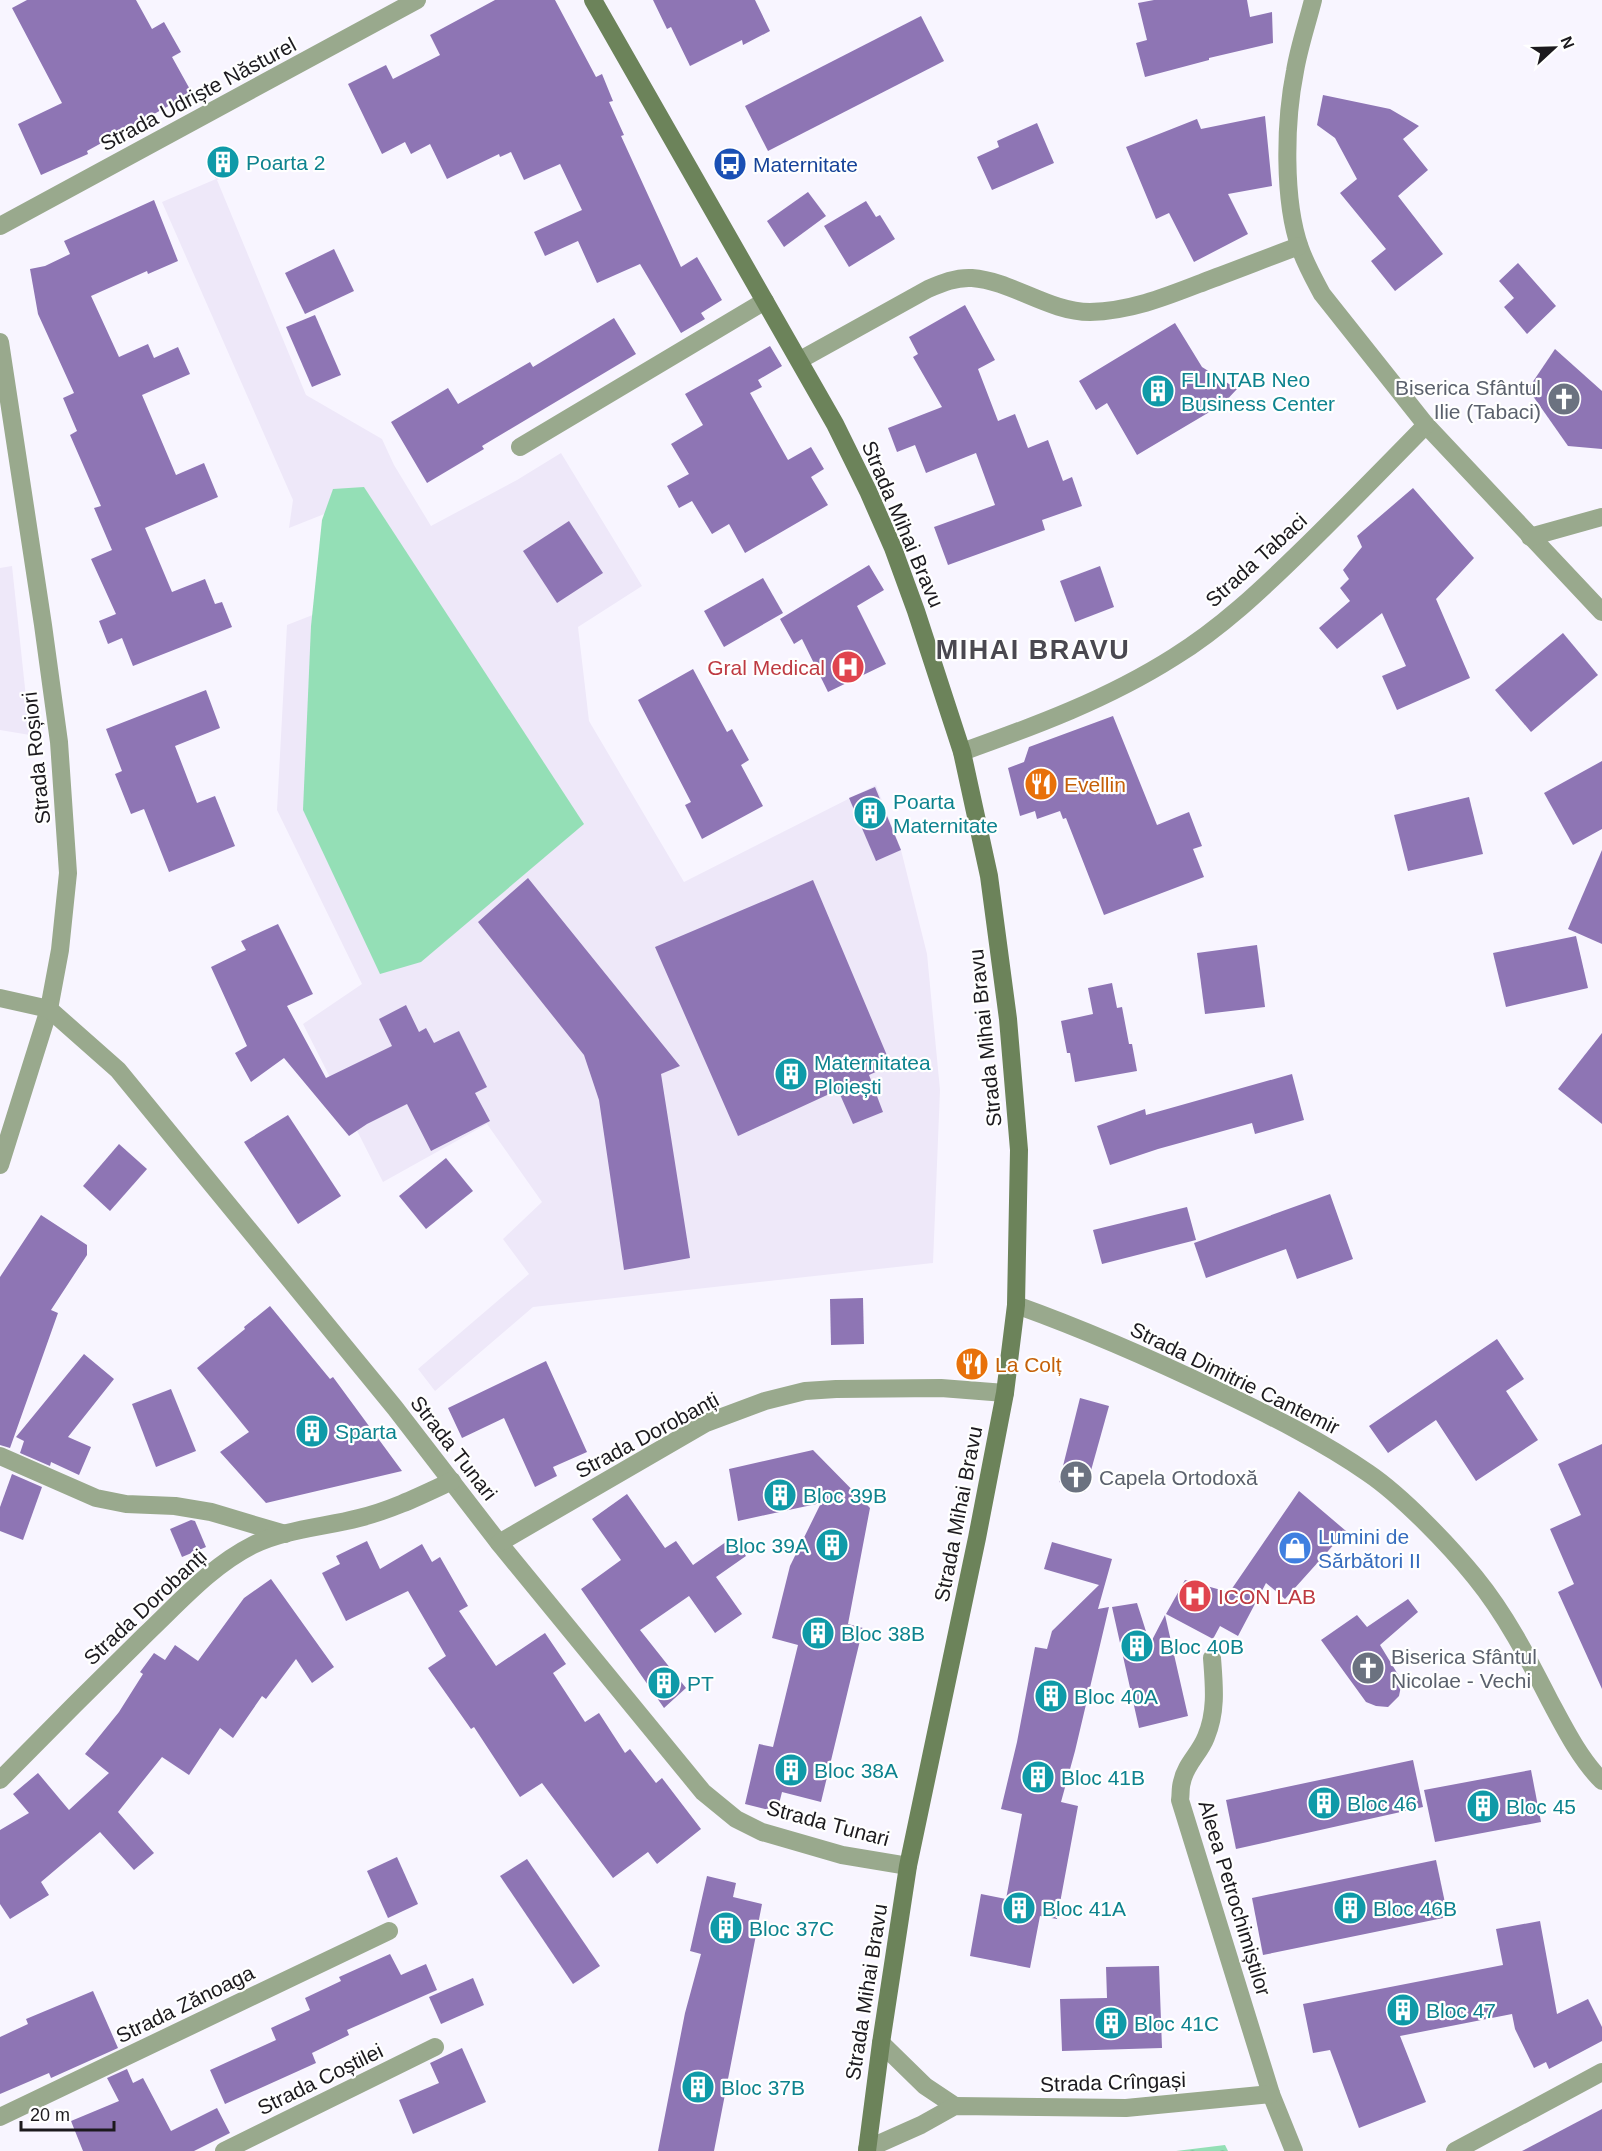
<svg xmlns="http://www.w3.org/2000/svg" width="1602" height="2151" viewBox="0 0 1602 2151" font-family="Helvetica,sans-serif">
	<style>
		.built { fill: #eee8f9 }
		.grass { fill: #94dfb6 }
		.forest { fill: url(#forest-crowns) }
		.building { fill: #8e75b4 }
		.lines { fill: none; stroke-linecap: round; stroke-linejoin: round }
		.street { stroke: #99a98d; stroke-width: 18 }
		.secondary { stroke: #6c835a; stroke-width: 18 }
		.labels { text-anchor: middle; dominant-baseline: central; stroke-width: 4.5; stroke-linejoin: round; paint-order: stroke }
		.street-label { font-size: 21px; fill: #1c1a1e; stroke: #fff }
		.culture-label { font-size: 21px; fill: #0d838f; stroke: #fff; text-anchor: start }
		.transit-label { font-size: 21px; fill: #164399; stroke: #fff; text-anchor: start }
		.worship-label { font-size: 21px; fill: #5b616d; stroke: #fff; text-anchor: start }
		.health-label { font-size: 21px; fill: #be3a42; stroke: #fff; text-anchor: end }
		.food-label { font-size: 21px; fill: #c56008; stroke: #fff; text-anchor: start }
		.shop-label { font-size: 21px; fill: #366cbe; stroke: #fff; text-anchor: start }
		.district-label { font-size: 27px; font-weight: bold; letter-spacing: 1.5px; fill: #4a4850; stroke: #fff }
	</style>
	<defs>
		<pattern id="forest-crowns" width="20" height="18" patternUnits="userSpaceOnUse" patternTransform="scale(1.5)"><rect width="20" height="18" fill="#94dfb6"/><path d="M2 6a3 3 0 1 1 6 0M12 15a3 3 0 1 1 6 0" fill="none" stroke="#7fbf9c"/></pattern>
	</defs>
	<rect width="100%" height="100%" fill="#f8f5ff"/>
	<g class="built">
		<polygon points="229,146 239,169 217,180 306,395 382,439 394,465 431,526 517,480 561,453 642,586 578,627 589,721 684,882 876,785 901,850 927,954 940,1090 933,1263 533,1307 435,1391 418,1369 529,1274 503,1239 542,1202 487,1124 383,1182 303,1024 362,984 277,810 287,625 410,577 347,505 289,528 293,500 162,202 216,179 207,156"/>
		<polygon points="12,566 30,735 0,730 0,568"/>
	</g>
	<polygon class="grass" points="364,487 584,824 421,962 380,974 303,810 311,626 322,520 333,489"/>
	<polygon class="forest" points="1225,2145 1228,2151 1176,2151"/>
	<g class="building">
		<polygon points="27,0 136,0 152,29 164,22 181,52 172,57 192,93 87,151 88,154 41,175 18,124 62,103 12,8"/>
		<polygon points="495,0 555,0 596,77 602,74 613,101 609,102 624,135 621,136 681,267 697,257 722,300 701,313 705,319 681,333 640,264 597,283 578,241 545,256 534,232 582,210 560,164 524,180 511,152 500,157 499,154 447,179 430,144 411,154 405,142 382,154 348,84 386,65 393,79 440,55 430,35"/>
		<polygon points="653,0 755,0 770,31 743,45 742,40 690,66 671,27 667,29"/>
		<polygon points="1154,0 1247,0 1250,17 1272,12 1273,43 1209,58 1209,60 1145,77 1136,43 1147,40 1138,3"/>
		<polygon points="921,16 944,61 768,151 745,106"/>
		<polygon points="1323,95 1390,109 1419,126 1403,139 1428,170 1398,196 1443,254 1395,291 1371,261 1386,249 1340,193 1357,179 1335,138 1317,125"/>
		<polygon points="1265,116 1272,186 1228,194 1248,234 1194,262 1169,213 1156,219 1126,147 1197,119 1201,129"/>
		<polygon points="1037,123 1054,163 992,190 977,157 999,147 997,141"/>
		<polygon points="229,146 239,169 216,178 207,156"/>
		<polygon points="808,192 826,216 784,247 767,221"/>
		<polygon points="154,200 178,261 148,274 147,271 91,296 119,357 148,344 154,358 178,347 190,374 142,395 176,475 204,463 218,497 145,528 172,592 205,579 215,604 222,602 232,627 133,666 122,638 108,644 99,621 116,614 91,559 112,550 94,508 101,506 70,435 77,431 63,398 74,393 38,314 30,269 45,266 70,254 64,241"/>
		<polygon points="866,201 876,217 880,215 895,239 849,267 824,226"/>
		<polygon points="334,249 354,291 305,314 285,273"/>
		<polygon points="1518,263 1556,306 1527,334 1504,307 1514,298 1499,281"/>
		<polygon points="965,305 995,360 978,369 998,421 1015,414 1028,448 1048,440 1063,481 1072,477 1082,506 1042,520 1045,530 948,565 934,527 995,505 976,453 926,473 915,445 897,452 888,428 942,407 913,357 918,354 909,337"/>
		<polygon points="315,315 341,375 312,387 286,327"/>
		<polygon points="614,318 636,354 482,446 484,449 427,483 391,422 448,388 458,404 530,362 533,367"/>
		<polygon points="1175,323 1202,367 1237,389 1223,404 1137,455 1107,403 1096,410 1079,381"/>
		<polygon points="770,346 782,366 758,380 762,387 750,393 788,460 811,447 824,469 811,477 828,505 745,553 729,524 712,534 692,501 679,508 667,486 689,474 671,444 703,425 685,394"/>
		<polygon points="1555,349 1602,391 1602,449 1568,446 1528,389"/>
		<polygon points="1413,488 1474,558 1436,599 1470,678 1397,710 1382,676 1406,666 1382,613 1337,649 1319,628 1350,601 1340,588 1349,579 1343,570 1362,547 1357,536"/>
		<polygon points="569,521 603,573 557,603 523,551"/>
		<polygon points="869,565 884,590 857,606 886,664 828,692 802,639 794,644 780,619"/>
		<polygon points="1100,566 1114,607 1075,622 1060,581"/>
		<polygon points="763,578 783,613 724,647 704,611"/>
		<polygon points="1563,633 1598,675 1531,732 1495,690"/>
		<polygon points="693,669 727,732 732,729 749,760 741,765 763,806 702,839 685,805 691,802 638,700"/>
		<polygon points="206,690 220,728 175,746 197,803 215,796 235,846 169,872 144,809 131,814 115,774 122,771 106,729"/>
		<polygon points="1113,716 1157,825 1189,812 1202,846 1193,849 1204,877 1104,915 1066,818 1063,819 1060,811 1037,819 1035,811 1020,816 1008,768 1024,762 1029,747"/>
		<polygon points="1602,761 1602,829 1573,845 1544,793"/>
		<polygon points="875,787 901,850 876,861 849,798"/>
		<polygon points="1469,797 1483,854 1408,871 1394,815"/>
		<polygon points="1602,850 1602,944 1568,929"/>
		<polygon points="528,878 680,1066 661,1074 690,1258 624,1270 599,1100 584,1055 478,922"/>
		<polygon points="813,880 891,1065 869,1075 883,1112 853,1124 838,1090 738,1136 655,947"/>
		<polygon points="278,924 313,994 287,1006 326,1078 392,1046 379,1019 406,1005 419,1032 426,1028 434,1043 459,1031 487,1087 475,1093 490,1121 431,1151 407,1104 367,1124 349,1136 284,1058 251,1082 235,1053 247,1046 211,967 246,950 241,941"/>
		<polygon points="1576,936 1588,988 1506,1007 1493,953"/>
		<polygon points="1257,945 1265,1007 1205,1014 1197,953"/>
		<polygon points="1112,983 1117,1008 1122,1007 1129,1044 1132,1044 1137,1071 1075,1082 1070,1053 1067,1053 1061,1021 1093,1014 1088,988"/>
		<polygon points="1602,1033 1602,1124 1558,1089"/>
		<polygon points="1292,1074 1304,1120 1255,1134 1252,1123 1158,1149 1110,1165 1097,1126 1145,1109 1146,1115"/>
		<polygon points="288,1115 341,1196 298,1224 244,1142"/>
		<polygon points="119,1144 147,1169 110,1211 83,1186"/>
		<polygon points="446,1158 473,1191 426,1229 399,1196"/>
		<polygon points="1330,1194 1353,1259 1297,1279 1286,1249 1206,1278 1194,1243"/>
		<polygon points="1187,1207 1196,1240 1102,1264 1093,1230"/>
		<polygon points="41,1215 87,1245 87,1255 51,1310 58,1313 10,1448 0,1445 0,1277"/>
		<polygon points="863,1298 864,1344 831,1345 830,1299"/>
		<polygon points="270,1306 330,1379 333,1377 402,1471 266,1503 220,1452 249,1432 197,1368 245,1329 244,1327"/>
		<polygon points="1497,1339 1524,1379 1506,1391 1538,1440 1476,1481 1436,1420 1388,1453 1369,1426"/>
		<polygon points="84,1354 114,1379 68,1437 91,1447 79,1475 51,1462 50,1466 20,1453 24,1441 16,1437"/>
		<polygon points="546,1361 587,1452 553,1467 557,1476 535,1487 504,1418 462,1438 448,1408"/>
		<polygon points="171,1389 196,1451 156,1467 132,1404"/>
		<polygon points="1080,1398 1109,1406 1085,1492 1059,1482"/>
		<polygon points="1602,1444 1602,1689 1558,1592 1574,1584 1550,1529 1581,1515 1558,1464"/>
		<polygon points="813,1450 870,1508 848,1624 863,1628 821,1802 782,1792 777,1812 745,1804 759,1744 773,1747 798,1645 772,1638 790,1566 821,1503 738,1521 729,1469"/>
		<polygon points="12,1474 42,1487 23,1540 0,1531 0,1507"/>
		<polygon points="1299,1491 1346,1531 1285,1599 1266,1583 1238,1636 1220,1626 1213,1639 1166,1614 1185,1580 1239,1595 1231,1590"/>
		<polygon points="627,1494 665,1548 676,1541 693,1565 733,1537 746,1556 716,1577 742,1614 715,1633 689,1596 640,1630 686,1688 664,1708 581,1589 621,1560 592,1519"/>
		<polygon points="191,1520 195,1521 206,1547 182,1557 170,1529"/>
		<polygon points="367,1541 380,1569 422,1544 432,1562 440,1557 468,1606 459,1611 496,1666 545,1633 566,1664 553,1673 585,1722 599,1713 625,1753 630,1749 656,1783 662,1778 701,1829 657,1864 648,1852 613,1878 542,1783 520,1797 474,1727 471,1729 428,1668 446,1656 408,1591 346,1621 322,1573 340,1564 336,1556"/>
		<polygon points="1052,1542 1112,1559 1098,1609 1109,1607 1075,1751 1061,1802 1078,1806 1057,1919 1040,1916 1030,1968 970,1956 981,1894 1006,1899 1022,1814 1001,1809 1017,1742 1035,1647 1047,1649 1052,1631 1099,1585 1044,1569"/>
		<polygon points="271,1579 334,1667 312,1683 296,1659 266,1699 262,1696 233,1738 220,1728 189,1775 162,1757 118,1812 154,1853 134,1870 100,1832 41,1882 49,1895 10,1919 0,1904 0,1830 29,1813 13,1794 38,1773 69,1810 109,1773 85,1754 119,1712 143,1674 140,1672 154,1653 165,1660 175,1645 198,1661 244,1598"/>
		<polygon points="1408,1599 1418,1612 1380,1645 1402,1681 1399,1696 1388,1707 1376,1706 1366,1702 1321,1640 1357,1615 1367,1627"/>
		<polygon points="1137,1603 1150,1644 1165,1615 1188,1716 1139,1728 1112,1607"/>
		<polygon points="1413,1760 1423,1807 1236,1849 1226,1800"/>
		<polygon points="1531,1770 1541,1822 1435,1842 1424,1790"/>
		<polygon points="397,1857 418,1904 388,1918 367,1871"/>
		<polygon points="527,1859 600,1966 573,1984 500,1876"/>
		<polygon points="1436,1860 1448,1917 1263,1955 1252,1898"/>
		<polygon points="707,1876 736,1883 733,1897 762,1904 714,2151 658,2151 685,2013 701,1954 690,1951"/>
		<polygon points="1540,1921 1557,2014 1588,1999 1602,2027 1602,2041 1549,2069 1546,2062 1534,2068 1515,2029 1512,2014 1400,2036 1426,2102 1359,2128 1330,2050 1313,2053 1303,2004 1503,1965 1496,1929"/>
		<polygon points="390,1954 401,1975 426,1964 437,1990 347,2030 349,2035 312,2053 316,2063 225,2104 210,2070 276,2040 271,2028 310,2010 305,1998 341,1981 339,1977"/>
		<polygon points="1159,1966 1162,2048 1062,2051 1060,1999 1107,1998 1106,1967"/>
		<polygon points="473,1978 484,2005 441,2024 429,1997"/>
		<polygon points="93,1991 118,2048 51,2078 49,2073 0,2094 0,2037 28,2024 26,2019"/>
		<polygon points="462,2048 486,2102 413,2134 399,2100 439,2083 430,2063"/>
		<polygon points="127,2069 133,2083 143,2078 171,2131 217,2108 230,2133 194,2151 83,2151 71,2121 119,2101 107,2078"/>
		<polygon points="1602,2109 1602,2151 1522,2151"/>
	</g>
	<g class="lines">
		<g class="street">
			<path d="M1313,0C1307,24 1299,47 1295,71C1285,121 1283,200 1300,248C1306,265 1314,279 1322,294L1426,425L1602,612"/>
			<polyline points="0,226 417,0"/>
			<polyline points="0,342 43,625 59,742 68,873 60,950 49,1009 0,1165"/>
			<path d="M800,360L928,289C942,283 956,277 972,278C1012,281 1049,312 1090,312C1133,311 1170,295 1209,280C1239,269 1269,257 1299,246"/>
			<polyline points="520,447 765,301"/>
			<polyline points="1530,537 1602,517"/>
			<path d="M962,752C1035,726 1108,699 1174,657C1221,628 1261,590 1300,552C1343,510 1384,468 1426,425"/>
			<polyline points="0,998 49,1009 118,1070 395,1408 499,1543 703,1792 736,1819 762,1832 842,1855 908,1866"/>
			<path d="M1016,1305C1086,1330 1154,1360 1221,1392C1271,1416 1322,1441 1368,1473C1402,1496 1449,1545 1475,1577C1506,1615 1528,1658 1550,1701C1565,1729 1580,1759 1602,1781"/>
			<polyline points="0,1456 96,1498 126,1504 175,1506 211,1512 285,1534"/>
			<polyline points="499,1543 706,1423 765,1401 805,1391 836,1389 941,1388 1005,1393"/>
			<path d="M1212,1658C1214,1685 1217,1711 1206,1737C1200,1753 1185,1765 1182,1782C1180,1788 1181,1795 1180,1800L1271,2094L1294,2151"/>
			<path d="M0,1780C48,1731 96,1683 145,1635C179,1603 211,1566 253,1545C286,1529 325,1527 359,1518C392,1510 422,1495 452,1481"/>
			<polyline points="881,2043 925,2086 955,2106"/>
			<polyline points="0,2117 389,1931"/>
			<polyline points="867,2149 921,2125 955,2106 1126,2108 1271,2094"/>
			<polyline points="224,2151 435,2047"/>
			<polyline points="1455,2151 1602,2072"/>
		</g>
		<polyline class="secondary" points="593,0 835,424 868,491 893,548 916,611 962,752 989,876 1008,1019 1019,1150 1016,1305 1005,1393 977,1538 908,1866 881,2043 867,2151"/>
	</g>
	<defs>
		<symbol id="building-disc" viewBox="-11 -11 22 22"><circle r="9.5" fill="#0f9aa8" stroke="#fff"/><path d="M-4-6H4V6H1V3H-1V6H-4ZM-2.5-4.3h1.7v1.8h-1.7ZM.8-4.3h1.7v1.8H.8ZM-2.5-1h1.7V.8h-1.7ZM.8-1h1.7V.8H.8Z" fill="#fff"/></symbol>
		<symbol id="bus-disc" viewBox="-11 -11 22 22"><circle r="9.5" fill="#1a4fb4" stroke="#fff"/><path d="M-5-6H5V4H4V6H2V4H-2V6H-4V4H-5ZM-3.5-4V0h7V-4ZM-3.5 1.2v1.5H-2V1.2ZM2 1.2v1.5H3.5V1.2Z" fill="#fff"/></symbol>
		<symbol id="church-disc" viewBox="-11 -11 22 22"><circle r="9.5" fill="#6b7280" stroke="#fff"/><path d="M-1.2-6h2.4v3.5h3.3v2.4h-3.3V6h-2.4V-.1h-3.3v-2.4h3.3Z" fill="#fff"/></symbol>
		<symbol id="hospital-disc" viewBox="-11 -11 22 22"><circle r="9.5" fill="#e0444e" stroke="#fff"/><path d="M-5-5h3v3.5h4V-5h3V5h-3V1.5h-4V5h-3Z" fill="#fff"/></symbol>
		<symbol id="restaurant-disc" viewBox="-11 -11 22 22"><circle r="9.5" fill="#e8710a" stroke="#fff"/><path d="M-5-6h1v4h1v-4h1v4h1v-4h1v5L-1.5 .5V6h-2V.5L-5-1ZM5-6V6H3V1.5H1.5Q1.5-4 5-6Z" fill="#fff"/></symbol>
		<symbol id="shop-disc" viewBox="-11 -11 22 22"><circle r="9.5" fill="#3f7fe0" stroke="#fff"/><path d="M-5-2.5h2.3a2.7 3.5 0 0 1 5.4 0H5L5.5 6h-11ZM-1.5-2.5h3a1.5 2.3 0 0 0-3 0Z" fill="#fff"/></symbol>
	</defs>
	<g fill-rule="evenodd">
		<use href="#building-disc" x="204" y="143" width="38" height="38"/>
		<use href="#bus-disc" x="711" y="145" width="38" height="38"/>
		<use href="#building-disc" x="1139" y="372" width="38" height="38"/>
		<use href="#church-disc" x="1545" y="380" width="38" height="38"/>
		<use href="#hospital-disc" x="829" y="648" width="38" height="38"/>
		<use href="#restaurant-disc" x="1022" y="765" width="38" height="38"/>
		<use href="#building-disc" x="851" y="794" width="38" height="38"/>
		<use href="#building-disc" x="772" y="1055" width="38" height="38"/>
		<use href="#restaurant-disc" x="953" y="1345" width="38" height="38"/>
		<use href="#building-disc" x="293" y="1412" width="38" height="38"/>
		<use href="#church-disc" x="1057" y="1458" width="38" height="38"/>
		<use href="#building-disc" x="761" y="1476" width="38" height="38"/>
		<use href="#building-disc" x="813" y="1526" width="38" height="38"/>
		<use href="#shop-disc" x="1276" y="1529" width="38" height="38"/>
		<use href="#hospital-disc" x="1176" y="1577" width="38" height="38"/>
		<use href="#building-disc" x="799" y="1614" width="38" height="38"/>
		<use href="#building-disc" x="1118" y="1627" width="38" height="38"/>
		<use href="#church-disc" x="1349" y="1649" width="38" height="38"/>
		<use href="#building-disc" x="645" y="1664" width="38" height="38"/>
		<use href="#building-disc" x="1032" y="1677" width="38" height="38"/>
		<use href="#building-disc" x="772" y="1751" width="38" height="38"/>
		<use href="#building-disc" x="1019" y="1758" width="38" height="38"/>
		<use href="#building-disc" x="1305" y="1784" width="38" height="38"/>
		<use href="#building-disc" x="1464" y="1787" width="38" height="38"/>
		<use href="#building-disc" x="1000" y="1889" width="38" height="38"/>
		<use href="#building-disc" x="1331" y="1889" width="38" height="38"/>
		<use href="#building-disc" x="707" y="1909" width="38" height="38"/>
		<use href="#building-disc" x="1384" y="1991" width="38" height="38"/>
		<use href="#building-disc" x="1092" y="2004" width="38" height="38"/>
		<use href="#building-disc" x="679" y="2068" width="38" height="38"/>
	</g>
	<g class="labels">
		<g class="street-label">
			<text transform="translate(198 94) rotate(-28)">Strada Udriște Năsturel</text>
			<text transform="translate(903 524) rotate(67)">Strada Mihai Bravu</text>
			<text transform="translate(1256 560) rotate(-42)">Strada Tabaci</text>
			<text transform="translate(36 758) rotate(-96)">Strada Roșiori</text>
			<text transform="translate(985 1038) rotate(-96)">Strada Mihai Bravu</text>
			<text transform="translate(1235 1378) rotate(26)">Strada Dimitrie Cantemir</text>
			<text transform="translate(647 1435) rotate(-28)">Strada Dorobanți</text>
			<text transform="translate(454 1448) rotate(52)">Strada Tunari</text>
			<text transform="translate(958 1514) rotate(-79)">Strada Mihai Bravu</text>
			<text transform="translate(145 1607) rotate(-43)">Strada Dorobanți</text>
			<text transform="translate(828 1823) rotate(15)">Strada Tunari</text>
			<text transform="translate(1235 1898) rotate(73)">Aleea Petrochimiștilor</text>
			<text transform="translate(866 1992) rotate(-81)">Strada Mihai Bravu</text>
			<text transform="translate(185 2004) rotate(-26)">Strada Zănoaga</text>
			<text transform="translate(320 2079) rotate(-26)">Strada Coștilei</text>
			<text transform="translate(1113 2082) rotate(-2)">Strada Crîngași</text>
		</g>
		<g class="culture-label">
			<text x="246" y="162">Poarta 2</text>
			<text x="1181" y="379">FLINTAB Neo<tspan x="1181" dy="24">Business Center</tspan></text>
			<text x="893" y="801">Poarta<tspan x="893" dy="24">Maternitate</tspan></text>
			<text x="814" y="1062">Maternitatea<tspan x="814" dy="24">Ploiești</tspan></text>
			<text x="335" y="1431">Sparta</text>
			<text x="803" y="1495">Bloc 39B</text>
			<text x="809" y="1545" text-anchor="end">Bloc 39A</text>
			<text x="841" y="1633">Bloc 38B</text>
			<text x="1160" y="1646">Bloc 40B</text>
			<text x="687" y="1683">PT</text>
			<text x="1074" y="1696">Bloc 40A</text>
			<text x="814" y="1770">Bloc 38A</text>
			<text x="1061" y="1777">Bloc 41B</text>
			<text x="1347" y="1803">Bloc 46</text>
			<text x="1506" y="1806">Bloc 45</text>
			<text x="1042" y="1908">Bloc 41A</text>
			<text x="1373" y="1908">Bloc 46B</text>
			<text x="749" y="1928">Bloc 37C</text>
			<text x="1426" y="2010">Bloc 47</text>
			<text x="1134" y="2023">Bloc 41C</text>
			<text x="721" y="2087">Bloc 37B</text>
		</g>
		<g class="transit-label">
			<text x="753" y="164">Maternitate</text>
		</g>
		<g class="worship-label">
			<text x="1541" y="387" text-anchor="end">Biserica Sfântul<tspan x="1541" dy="24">Ilie (Tabaci)</tspan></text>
			<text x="1099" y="1477">Capela Ortodoxă</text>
			<text x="1391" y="1656">Biserica Sfântul<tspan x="1391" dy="24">Nicolae - Vechi</tspan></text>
		</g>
		<g class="health-label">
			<text x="825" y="667">Gral Medical</text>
			<text x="1218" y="1596" text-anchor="start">ICON LAB</text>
		</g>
		<g class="food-label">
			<text x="1064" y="784">Evellin</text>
			<text x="995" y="1364">La Colț</text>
		</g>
		<g class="shop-label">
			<text x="1318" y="1536">Lumini de<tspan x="1318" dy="24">Sărbători II</tspan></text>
		</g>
		<g class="district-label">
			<text x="1033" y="650">MIHAI BRAVU</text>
		</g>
	</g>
	<g transform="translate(1554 48) rotate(68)" stroke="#ffffff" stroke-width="4.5" paint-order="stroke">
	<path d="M0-4.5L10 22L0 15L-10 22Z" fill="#1c1a1e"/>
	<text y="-9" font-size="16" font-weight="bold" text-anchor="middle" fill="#1c1a1e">N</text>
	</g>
	<path d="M21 2121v9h93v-9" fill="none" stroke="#1c1a1e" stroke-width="3"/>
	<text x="30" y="2121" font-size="18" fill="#1c1a1e" stroke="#ffffff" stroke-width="4.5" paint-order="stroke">20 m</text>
</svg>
